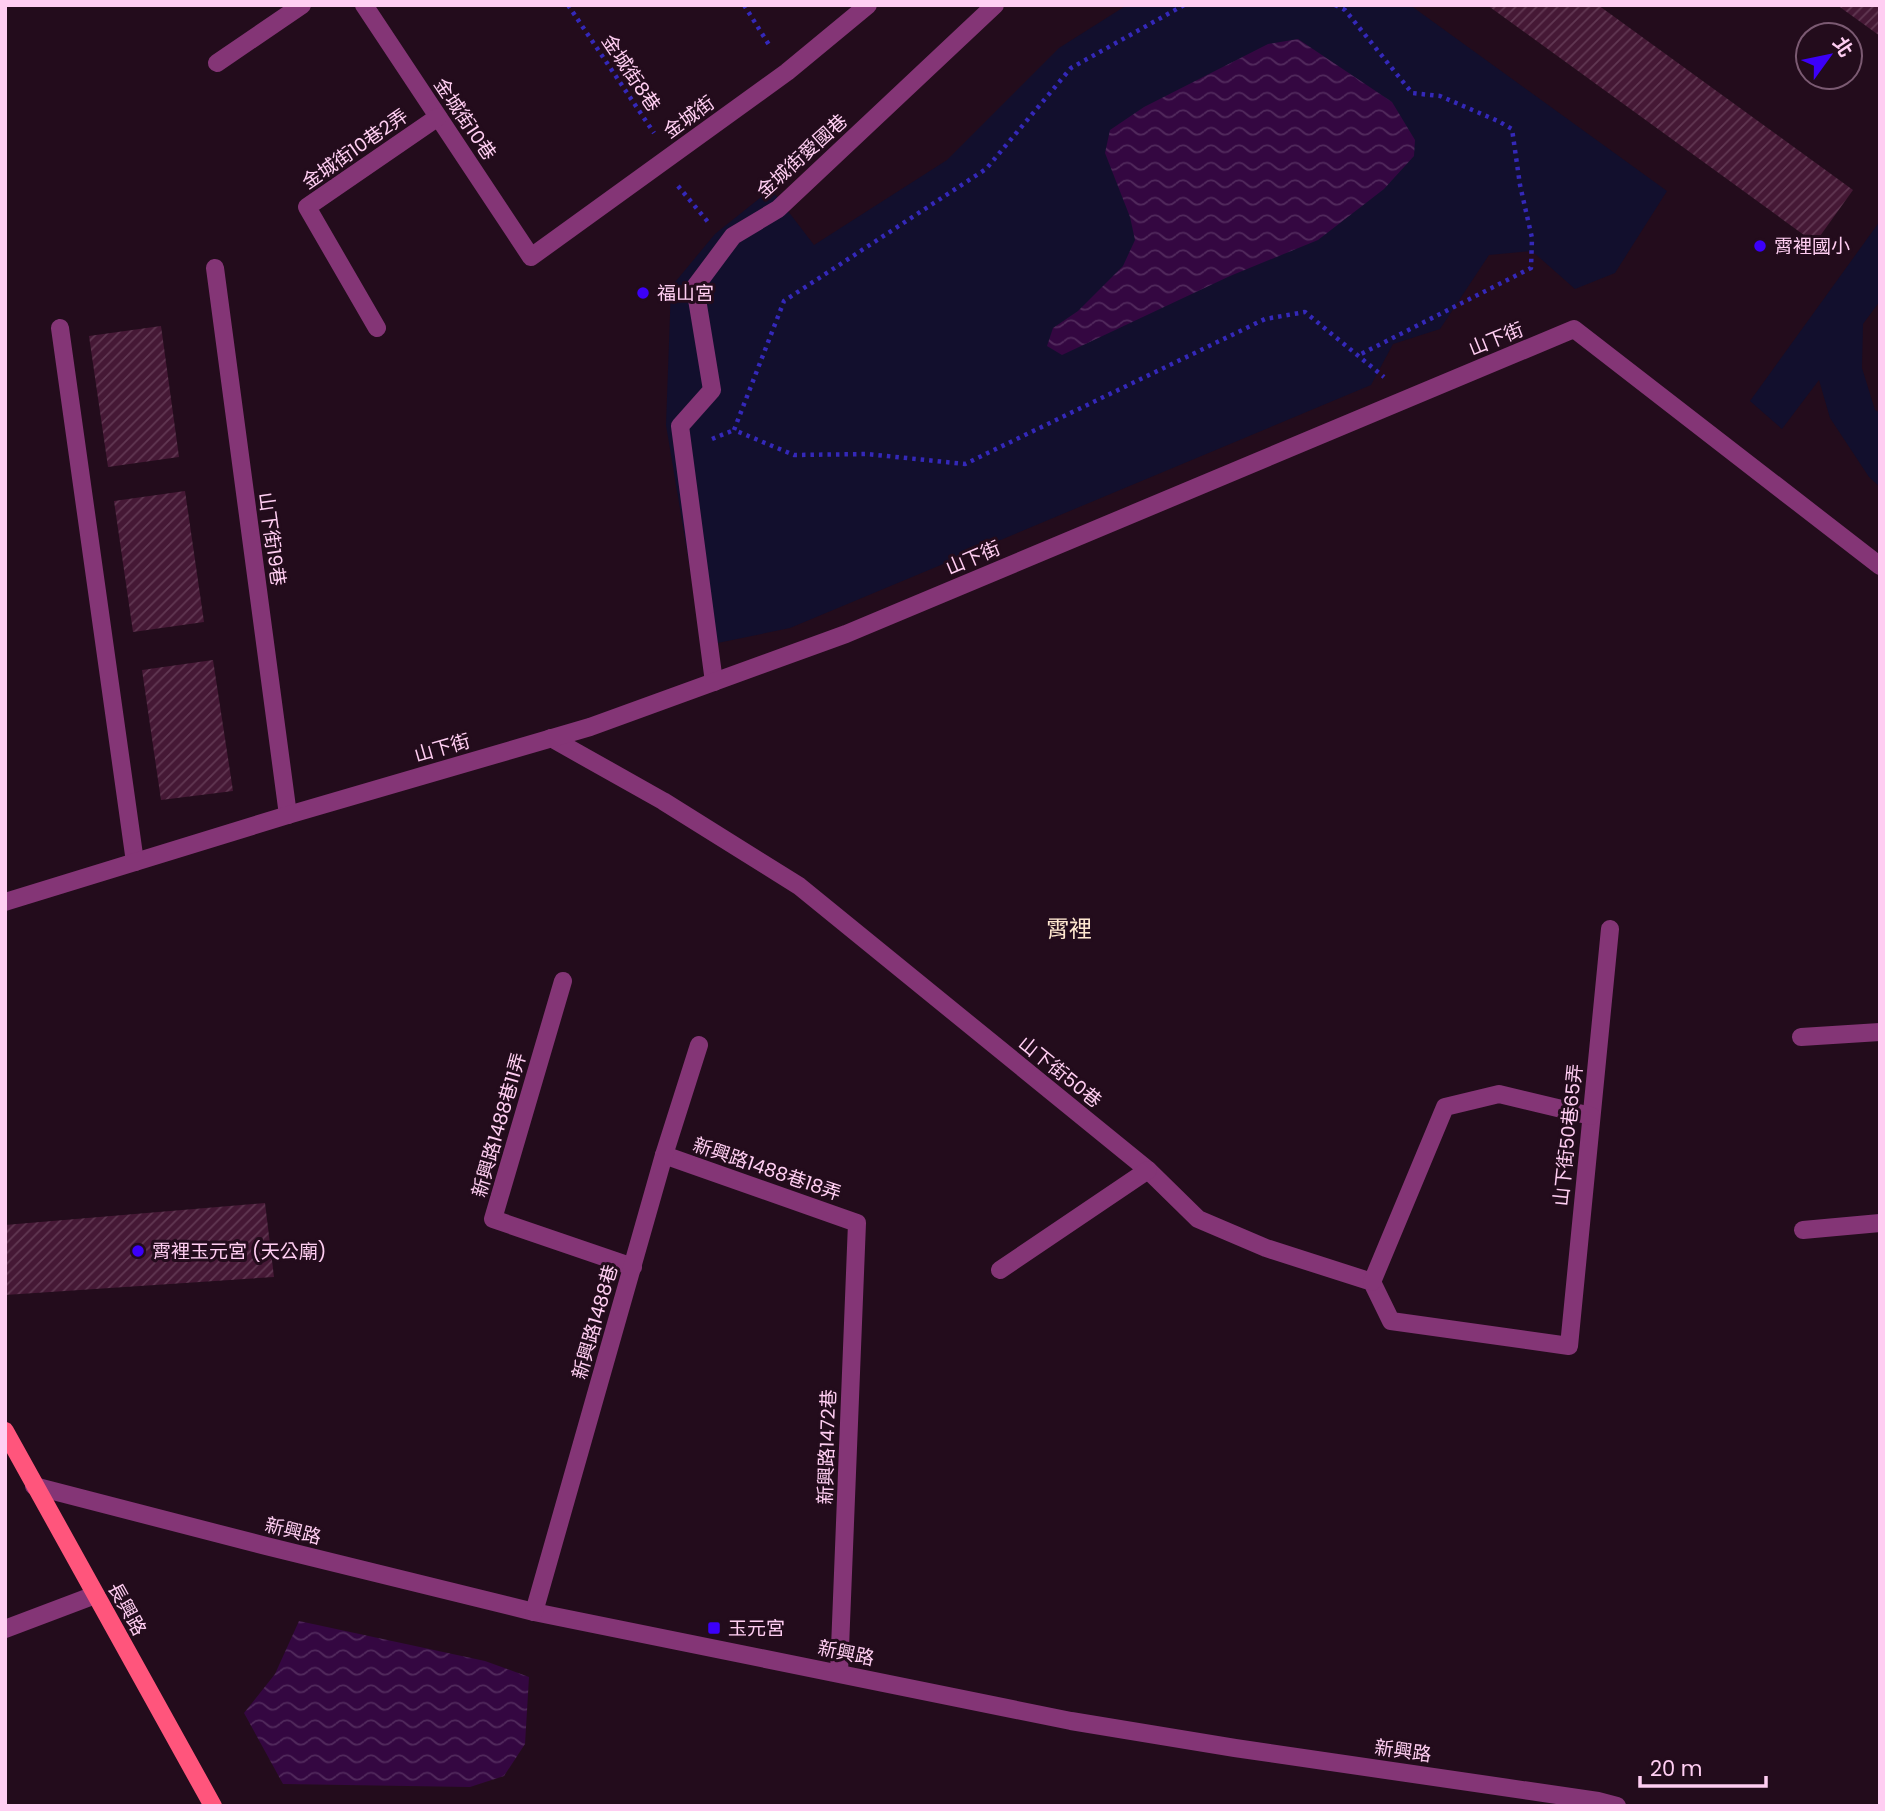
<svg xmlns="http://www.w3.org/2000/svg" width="1885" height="1811" viewBox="0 0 1885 1811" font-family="Poppins,'Noto Sans TC',sans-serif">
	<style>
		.green { fill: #120f2d }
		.water { fill: url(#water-waves) }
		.building { fill: url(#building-hatch) }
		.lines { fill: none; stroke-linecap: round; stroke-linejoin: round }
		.path { stroke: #3428b9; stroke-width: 4.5; stroke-dasharray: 3.5 5; stroke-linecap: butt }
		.minor { stroke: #843576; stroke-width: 18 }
		.major { stroke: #ff557c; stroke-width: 18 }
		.poi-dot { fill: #3c00f9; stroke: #230c1c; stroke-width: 2.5 }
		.labels { text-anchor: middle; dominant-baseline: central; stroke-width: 6; stroke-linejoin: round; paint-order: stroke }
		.street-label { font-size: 19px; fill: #ffcef2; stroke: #230c1c }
		.poi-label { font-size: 19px; fill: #ffcef2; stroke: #230c1c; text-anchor: start }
		.quarter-label { font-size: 23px; fill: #ffe8d0; stroke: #230c1c }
	</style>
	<defs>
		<pattern id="water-waves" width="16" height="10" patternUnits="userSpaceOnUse" patternTransform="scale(1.75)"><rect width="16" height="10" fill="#340741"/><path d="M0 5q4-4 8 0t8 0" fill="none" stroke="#522a5d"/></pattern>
		<pattern id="building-hatch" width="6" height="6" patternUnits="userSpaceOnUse" patternTransform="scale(1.75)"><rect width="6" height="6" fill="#451835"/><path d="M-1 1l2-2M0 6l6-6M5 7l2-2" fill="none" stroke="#613853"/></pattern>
	</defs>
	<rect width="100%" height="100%" fill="#230c1c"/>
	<g class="green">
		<polygon points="1127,5 1410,5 1667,191 1615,273 1575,289 1532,251 1489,255 1440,329 1393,344 1371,385 790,628 703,646 666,425 671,287 715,234 771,189 814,245 947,160 1059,48"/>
		<polygon points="1880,221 1880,301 1863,324 1862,368 1875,410 1880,413 1880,487 1869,477 1830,418 1819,380 1782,429 1750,401"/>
	</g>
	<g class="water">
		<polygon points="1298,39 1392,102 1415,140 1414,156 1384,189 1318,240 1230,276 1062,355 1047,346 1053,328 1078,311 1123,266 1135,240 1130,217 1105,153 1110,130 1144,107 1268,44"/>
		<polygon points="299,1621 485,1661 529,1677 525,1744 504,1776 470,1787 283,1784 244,1713 275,1674"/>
	</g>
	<g class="building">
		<polygon points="1487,5 1598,5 1853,190 1815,243"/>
		<polygon points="1837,5 1880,5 1880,36"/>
		<polygon points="161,326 179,457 108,467 89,336"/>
		<polygon points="185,491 204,622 133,632 114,501"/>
		<polygon points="213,660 233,791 161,800 142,670"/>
		<polygon points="265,1203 274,1277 5,1295 5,1225"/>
	</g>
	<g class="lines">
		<g class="path">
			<polyline points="568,5 654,133"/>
			<polyline points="744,5 771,48"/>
			<polyline points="1184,5 1071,68 986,169 784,301 734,430 794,455 867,454 965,464 1265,319 1305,312 1384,377"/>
			<polyline points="1335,5 1345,10 1412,93 1440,96 1498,121 1512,129 1520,185 1532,238 1531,268 1357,356"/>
			<polyline points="678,186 708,222"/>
			<polyline points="712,439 734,430"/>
		</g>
		<g class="minor">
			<polyline points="364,5 531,257 787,72 868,5"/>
			<polyline points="217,63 302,5"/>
			<polyline points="215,268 288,815"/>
			<polyline points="60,328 135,862"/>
			<polyline points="377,328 307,207 438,117"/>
			<polyline points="714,682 680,426 712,390 695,287 733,236 778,209 995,5"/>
			<polyline points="551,738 663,801 799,886 1148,1170 1198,1219 1266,1248 1372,1282 1391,1321 1569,1346 1610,929"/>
			<polyline points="5,902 288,815 590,727 846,634 1574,329 1880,566"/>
			<polyline points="563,981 493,1219 633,1267"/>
			<polyline points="1801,1037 1880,1032"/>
			<polyline points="664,1155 857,1223 839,1673"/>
			<polyline points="1803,1230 1880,1223"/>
			<polyline points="1000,1270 1148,1170"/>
			<polyline points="1372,1282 1445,1107 1499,1094 1591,1116"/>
			<polyline points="34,1486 266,1546 534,1612 1071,1721 1235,1748 1598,1801 1617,1806"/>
			<polyline points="534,1612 664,1155 699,1045"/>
			<polyline points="5,1629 95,1595"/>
		</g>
		<polyline class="major" points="5,1431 213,1806"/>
	</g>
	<g class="poi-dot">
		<circle cx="1760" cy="246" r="7"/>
		<circle cx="643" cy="293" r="7"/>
		<circle cx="138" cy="1251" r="7"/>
		<rect x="707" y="1621" width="14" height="14" rx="3.5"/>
	</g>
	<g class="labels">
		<g class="street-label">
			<text transform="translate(631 73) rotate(56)">金城街8巷</text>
			<text transform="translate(689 117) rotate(-36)">金城街</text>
			<text transform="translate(465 119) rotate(56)">金城街10巷</text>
			<text transform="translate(355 149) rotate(-35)">金城街10巷2弄</text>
			<text transform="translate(802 156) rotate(-42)">金城街愛國巷</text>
			<text transform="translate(1496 339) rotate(-22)">山下街</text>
			<text transform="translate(272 539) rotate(82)">山下街19巷</text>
			<text transform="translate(973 558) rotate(-23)">山下街</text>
			<text transform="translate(442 748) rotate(-16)">山下街</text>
			<text transform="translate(1060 1072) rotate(39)">山下街50巷</text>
			<text transform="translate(499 1125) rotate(-74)">新興路1488巷11弄</text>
			<text transform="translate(1568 1135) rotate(-84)">山下街50巷65弄</text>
			<text transform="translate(767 1169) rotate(19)">新興路1488巷18弄</text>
			<text transform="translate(595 1322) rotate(-74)">新興路1488巷</text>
			<text transform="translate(827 1447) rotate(-88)">新興路1472巷</text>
			<text transform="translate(293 1531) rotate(14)">新興路</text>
			<text transform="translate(127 1609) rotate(61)">長興路</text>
			<text transform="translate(846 1653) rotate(12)">新興路</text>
			<text transform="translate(1403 1751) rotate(8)">新興路</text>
		</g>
		<g class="poi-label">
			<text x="1774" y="246">霄裡國小</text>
			<text x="657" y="293">福山宮</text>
			<text x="152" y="1251">霄裡玉元宮 (天公廟)</text>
			<text x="728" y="1628">玉元宮</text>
		</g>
		<g class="quarter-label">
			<text x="1069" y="929">霄裡</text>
		</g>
	</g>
	<rect width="1885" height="1811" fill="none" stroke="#ffcef2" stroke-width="14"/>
	<g transform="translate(1829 56) rotate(57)"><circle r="33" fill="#230c1c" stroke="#7b5a72" stroke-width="2"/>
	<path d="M0-5L12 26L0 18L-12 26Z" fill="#3c00f9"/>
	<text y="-10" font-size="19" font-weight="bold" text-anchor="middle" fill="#ffcef2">北</text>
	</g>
	<path d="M1640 1776v10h126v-10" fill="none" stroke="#ffcef2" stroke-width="3.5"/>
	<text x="1650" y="1776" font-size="21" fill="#ffcef2" stroke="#230c1c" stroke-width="5" paint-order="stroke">20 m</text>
</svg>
